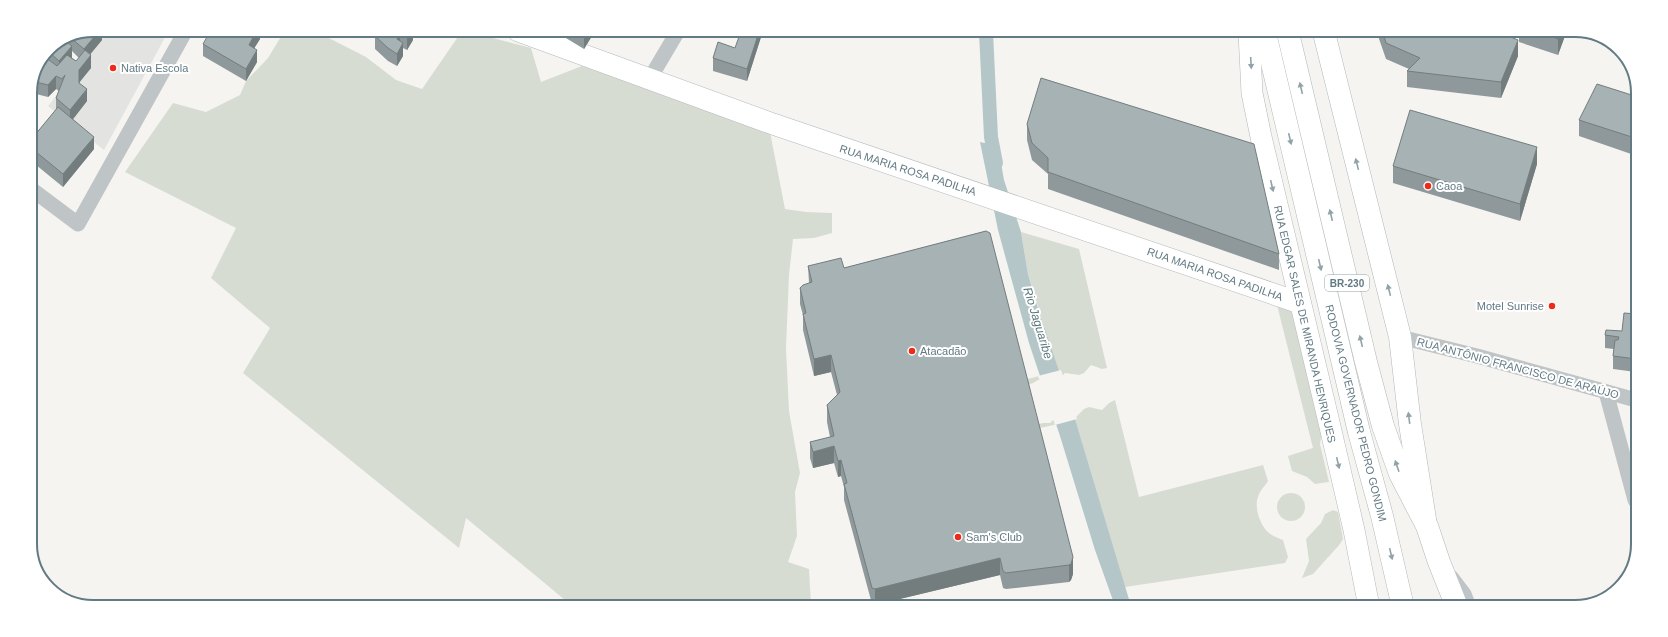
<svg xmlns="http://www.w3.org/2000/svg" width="1668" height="637" viewBox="0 0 1668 637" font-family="Helvetica,sans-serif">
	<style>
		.built { fill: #e3e4e2 }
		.green { fill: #d7dcd2 }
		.water { fill: #b5c6c8 }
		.pier { fill: #f5f4f1 }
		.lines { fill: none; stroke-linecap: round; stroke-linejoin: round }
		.canal { stroke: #b5c6c8; stroke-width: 14 }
		.secondary-casing { stroke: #b2b9bc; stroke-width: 22 }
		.primary-casing { stroke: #b0b7ba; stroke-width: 23 }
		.highway-casing { stroke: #b2b8ba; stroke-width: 23 }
		.street { stroke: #bfc5c7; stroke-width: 15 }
		.secondary { stroke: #fff; stroke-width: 21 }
		.primary { stroke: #fff; stroke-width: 22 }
		.highway { stroke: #fff; stroke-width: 22 }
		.wall { fill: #8f999b; fill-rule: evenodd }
		.shaded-wall { fill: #747d7e }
		.building { fill: #a6b2b4; stroke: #747d7e }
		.oneway { fill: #91a2a8 }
		.poi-dot { fill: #eb2c1b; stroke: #fff; stroke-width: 1.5 }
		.labels { text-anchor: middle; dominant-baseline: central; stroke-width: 4; stroke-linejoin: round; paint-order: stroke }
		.shield { fill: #fff; stroke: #91a2a8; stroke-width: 1 }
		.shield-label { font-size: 10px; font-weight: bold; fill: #627a83 }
		.poi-label { font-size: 11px; fill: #627a83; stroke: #fff; text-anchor: start }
		.street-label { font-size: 11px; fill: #627a83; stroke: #fff }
		.water-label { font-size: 12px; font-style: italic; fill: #59767a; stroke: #fff }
		.rim { fill: none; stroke: #627a83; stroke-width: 2 }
	</style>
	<rect width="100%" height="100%" fill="#f5f4f1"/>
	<polygon class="built" points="109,30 169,30 104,150 48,106"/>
	<g class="green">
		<polygon points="285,30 315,31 366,57 396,80 422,89 462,31 466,31 531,48 541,82 582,66 770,132 785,209 806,212 832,213 832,233 814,238 793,239 789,275 786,348 789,411 800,473 795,492 797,536 788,562 809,569 811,605 571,605 466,518 459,548 243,373 270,328 211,278 236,228 125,172 173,103 206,112 240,95 246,81 268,58"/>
		<polygon points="1021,232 1079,249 1107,368 1102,369 1091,365 1084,373 1079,375 1065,373 1058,380 1038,380 1033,383 1025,386 1024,380 1058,371 1028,274"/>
		<polygon points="1277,305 1291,308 1322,431 1320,444 1329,482 1315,484 1307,477 1292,471 1288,456 1313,448"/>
		<path d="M1115,400L1139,497L1263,465L1268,481C1265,486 1260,490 1258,497C1254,507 1260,525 1268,532C1272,536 1278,538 1283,540L1288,557L1285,563L1125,587L1075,420L1036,429L1035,425L1043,423H1050L1056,417H1076L1084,409L1089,407L1102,410L1109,403Z"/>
		<circle cx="1291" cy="507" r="14"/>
		<polygon points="1333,510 1338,512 1343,539 1340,544 1313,574 1302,578 1309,561 1306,539 1321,523 1325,514"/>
	</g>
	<polygon class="water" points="980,142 998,146 1004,180 1021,232 1028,274 1037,305 1075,419 1131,606 1115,606 1095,550 1060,436 1029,343 998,230"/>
	<polygon class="pier" points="1061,370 1077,419 1055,425 1038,376"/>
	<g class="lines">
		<polyline class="canal" points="986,32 991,137 996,163"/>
		<defs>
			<g id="secondary">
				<polyline points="518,31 773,124 1300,303"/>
				<polyline points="1249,33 1252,93 1261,137 1328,418 1354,530 1369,607"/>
			</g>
			<polyline id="primary" points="1324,33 1400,337 1410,424 1425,519"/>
			<g id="highway">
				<polyline points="1265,33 1359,432 1382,516 1403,607"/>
				<polyline points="1288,33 1366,362 1383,426 1400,474 1427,526 1439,562 1457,607"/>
			</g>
		</defs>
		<use href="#secondary" class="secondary-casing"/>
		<use href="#primary" class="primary-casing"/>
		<use href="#highway" class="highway-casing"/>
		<g class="street">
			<polyline points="649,80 678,31"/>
			<polyline points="30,188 78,224 186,30"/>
			<polyline points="1400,337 1477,356 1636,400"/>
			<polyline points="1606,392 1635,500"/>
			<polyline points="1451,577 1464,594 1469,607"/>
		</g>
		<use href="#secondary" class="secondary"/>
		<use href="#primary" class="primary"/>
		<use href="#highway" class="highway"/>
	</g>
	<g class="wall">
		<path d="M93,30H107L102,36V40L90,54L91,68L79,82L87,101L73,119L94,149L63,187L30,160V141L56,110V98L59,91L56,89L48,97L36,94L30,89L49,48ZM72,51L79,58L76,61L72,58Z"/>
		<polygon points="133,30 140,30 137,33"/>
		<polygon points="260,30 260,39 254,48 257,62 246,81 203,56 203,44"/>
		<polygon points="323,31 331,31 329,34"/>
		<polygon points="413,31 413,40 407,50 403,48 403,56 397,66 388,61 375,49 375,36"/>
		<polygon points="555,31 595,31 584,49 556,32"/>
		<polygon points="761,32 761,37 747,81 713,71 713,58 735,48"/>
		<polygon points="1377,33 1501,33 1518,56 1501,98 1407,87 1407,71 1409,69 1386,59"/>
		<polygon points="1519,33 1566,33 1558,55 1519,42"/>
		<polygon points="1638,97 1637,156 1579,136 1579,120"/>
		<polygon points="1027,124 1279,254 1279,270 1048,189 1048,174 1032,160 1027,140"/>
		<polygon points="1537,164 1520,221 1393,183 1393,166"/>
		<polygon points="986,231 1073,574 1071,580 1069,582 1006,589 1003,588 1000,575 874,605 872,604 844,500 844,487 841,476 838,477 834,463 813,468 810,458 810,442 830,437 827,422 827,405 837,395 831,372 814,376 803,330 803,315 800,304 800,288 809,283 808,266 844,268"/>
		<polygon points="1636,314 1636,372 1613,369 1613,356 1614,349 1605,348 1605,335 1622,331"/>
	</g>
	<g class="shaded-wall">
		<polygon points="100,30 107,30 102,36 102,40 84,62 84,49"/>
		<polygon points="257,30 260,30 260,39 249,57 249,45"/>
		<polygon points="411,31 413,31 413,40 407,50 407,38"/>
		<polygon points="588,31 595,31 584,49 584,37"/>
		<polygon points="759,32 761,32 761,37 747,81 747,69"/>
		<polygon points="400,33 400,46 397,39"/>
		<polygon points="1560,33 1566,33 1558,55 1558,39"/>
		<polygon points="1518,40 1518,56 1501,98 1501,82"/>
		<polygon points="403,43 403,56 397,66 397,54"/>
		<polygon points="72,46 72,58 59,73 59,61"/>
		<polygon points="257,50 257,62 246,81 246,69"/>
		<polygon points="91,55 91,68 79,83 79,70"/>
		<polygon points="56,76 56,89 48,97 48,85"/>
		<polygon points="87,89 87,101 70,123 70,110"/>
		<polygon points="94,137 94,149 63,187 63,174"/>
		<polygon points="1537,147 1537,164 1520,221 1520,204"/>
		<polygon points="831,355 831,372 814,376 814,359"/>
		<polygon points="834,446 834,463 813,468 813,452"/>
		<polygon points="841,460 841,476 838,477 838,461"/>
		<polygon points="1073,557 1073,574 1071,580 1069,582 1069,565"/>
		<polygon points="1000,558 1000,575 875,605 875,589"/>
	</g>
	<g class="building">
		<polygon points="93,30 100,30 84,49 72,39"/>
		<polygon points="211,30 257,30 249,45 257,50 246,69 203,44"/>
		<polygon points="378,31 411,31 407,38 400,33 397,39 403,43 397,54 388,48 375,36"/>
		<polygon points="575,31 588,31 584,37"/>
		<polygon points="741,31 759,32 747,69 713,58 718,42 735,48"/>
		<polygon points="1383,33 1501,33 1518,40 1501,82 1407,71 1420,58 1386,43"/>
		<polygon points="1542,33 1560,33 1558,39"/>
		<polygon points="66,41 72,46 59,61 48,51 49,48"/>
		<polygon points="85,50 91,55 79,70 79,83 87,89 70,110 56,98 65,75 62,79 56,76 48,85 36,82 34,80 45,57 57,66 67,55 76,61"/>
		<polygon points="1041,78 1254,144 1279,254 1048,172 1048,158 1032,143 1027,124"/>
		<polygon points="1597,84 1638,97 1638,139 1579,120"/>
		<polygon points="58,107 94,137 63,174 30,147 30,141"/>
		<polygon points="1410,110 1537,147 1520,204 1393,166"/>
		<polygon points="986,231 990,233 1073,557 1071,564 1069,565 1006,573 1003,571 1000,558 875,589 872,588 844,484 847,483 841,460 838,461 834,446 813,452 810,442 834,436 827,405 840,392 831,355 814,359 803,314 806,313 800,288 803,285 812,282 808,266 841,258 844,268"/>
		<polygon points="1624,313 1636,314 1636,359 1613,356 1615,340 1618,340 1619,337 1605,335 1606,330 1622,331"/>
	</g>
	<defs><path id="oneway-solid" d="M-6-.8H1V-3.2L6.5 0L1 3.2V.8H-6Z"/></defs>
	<g class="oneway">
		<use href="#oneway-solid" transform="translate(1251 63) rotate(87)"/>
		<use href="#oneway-solid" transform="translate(1301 88) rotate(-103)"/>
		<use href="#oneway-solid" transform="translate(1290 139) rotate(77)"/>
		<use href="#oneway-solid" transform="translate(1357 164) rotate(-104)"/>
		<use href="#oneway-solid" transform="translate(1272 186) rotate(77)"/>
		<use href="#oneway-solid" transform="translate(1331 215) rotate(-103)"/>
		<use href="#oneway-solid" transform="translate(1320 265) rotate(77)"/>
		<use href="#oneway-solid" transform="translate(1389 290) rotate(-104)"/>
		<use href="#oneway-solid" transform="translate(1361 341) rotate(-103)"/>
		<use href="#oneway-solid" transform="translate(1409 418) rotate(-97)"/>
		<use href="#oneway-solid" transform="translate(1338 463) rotate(77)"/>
		<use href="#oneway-solid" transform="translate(1397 466) rotate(-109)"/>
		<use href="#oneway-solid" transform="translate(1391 554) rotate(77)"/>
	</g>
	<g class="poi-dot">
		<circle cx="113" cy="68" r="4"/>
		<circle cx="1428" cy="186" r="4"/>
		<circle cx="1552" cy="306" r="4"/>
		<circle cx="912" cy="351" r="4"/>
		<circle cx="958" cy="537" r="4"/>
	</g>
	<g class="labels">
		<rect class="shield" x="1325" y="275" width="44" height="16" rx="3"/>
		<g class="shield-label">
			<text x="1347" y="283">BR-230</text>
		</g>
		<g class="poi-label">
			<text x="121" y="68">Nativa Escola</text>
			<text x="1436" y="186">Caoa</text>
			<text x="1544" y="306" text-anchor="end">Motel Sunrise</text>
			<text x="920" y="351">Atacadão</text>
			<text x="966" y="537">Sam's Club</text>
		</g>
		<g class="street-label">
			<text transform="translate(908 170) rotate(18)">RUA MARIA ROSA PADILHA</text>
			<text transform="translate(1215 274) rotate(19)">RUA MARIA ROSA PADILHA</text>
			<text transform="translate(1305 324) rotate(77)">RUA EDGAR SALES DE MIRANDA HENRIQUES</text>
			<text transform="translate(1518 368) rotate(15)">RUA ANTÔNIO FRANCISCO DE ARAÚJO</text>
			<text transform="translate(1356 413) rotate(76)">RODOVIA GOVERNADOR PEDRO GONDIM</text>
		</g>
		<g class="water-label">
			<text transform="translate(1038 323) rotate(73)">Rio Jaguaribe</text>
		</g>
	</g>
	<path d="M0 0H1668V637H0ZM93 37H1575A56 56 0 0 1 1631 93V544A56 56 0 0 1 1575 600H93A56 56 0 0 1 37 544V93A56 56 0 0 1 93 37Z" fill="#fff" fill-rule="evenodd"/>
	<path class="rim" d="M93 37H1575A56 56 0 0 1 1631 93V544A56 56 0 0 1 1575 600H93A56 56 0 0 1 37 544V93A56 56 0 0 1 93 37Z"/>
</svg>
